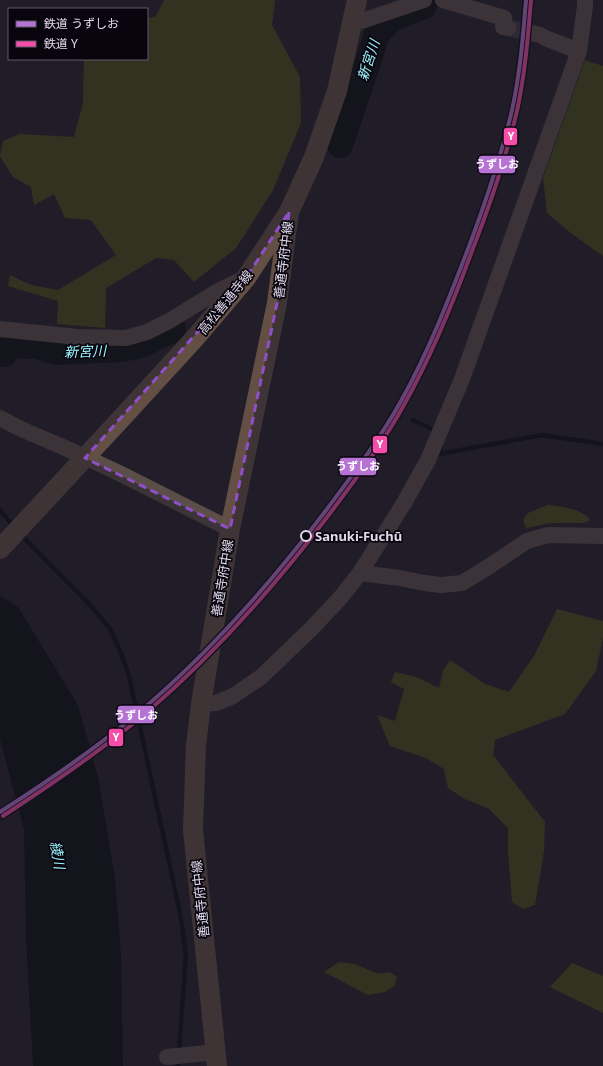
<svg xmlns="http://www.w3.org/2000/svg" width="603" height="1066" viewBox="0 0 603 1066" font-family="'Noto Sans','Noto Sans JP',sans-serif">
	<style>
		.forest { fill: #464f14 }
		.water { fill: #030a0d }
		.lines { fill: none; stroke-linecap: round; stroke-linejoin: round }
		.stream { stroke: #030a0d; stroke-width: 4.5 }
		.river { stroke: #030a0d; stroke-width: 26 }
		.minor-tunnel { stroke: #3e3946; stroke-width: 16; stroke-dasharray: 16 8; stroke-linecap: butt }
		.minor { stroke: #5b4e49; stroke-width: 16 }
		.major { stroke: #634f43; stroke-width: 20 }
		.major-bridge { stroke: #634f43; stroke-width: 20 }
		.rail-1-casing { stroke: #09050f; stroke-width: 7 }
		.rail-2-casing { stroke: #09050f; stroke-width: 7 }
		.rail-1 { stroke: #b673d3; stroke-width: 4 }
		.rail-2 { stroke: #f54da8; stroke-width: 4 }
		.marked { fill: none; stroke: #8f4fc8; stroke-width: 3; stroke-dasharray: 8 5; stroke-linejoin: round }
		.stop-dot { fill: #09050f; stroke: #e0daeb; stroke-width: 2 }
		.labels { text-anchor: middle; dominant-baseline: central; stroke-width: 3.5; stroke-linejoin: round; paint-order: stroke }
		.street-label { font-size: 13px; fill: #e0daeb; stroke: #09050f }
		.stop-label { font-size: 13px; font-weight: bold; fill: #e0daeb; stroke: #09050f; text-anchor: start }
		.water-label { font-size: 14px; font-style: italic; fill: #9cf6fd; stroke: #09050f }
		.line-badge { stroke: #09050f; stroke-width: 1.5 }
		.badge-label { font-size: 11px; text-anchor: middle; font-weight: bold; fill: #fff }
	</style>
	<rect width="100%" height="100%" fill="#211d29"/>
	<g class="forest">
		<polygon points="164,0 275,0 272,25 300,77 301,123 273,190 236,248 194,282 174,260 156,258 106,288 105,328 57,324 58,301 8,286 10,275 31,285 58,290 116,255 91,220 65,218 54,194 34,205 31,187 13,177 0,156 3,141 20,134 74,137 83,103 84,59 147,59 147,19 156,16"/>
		<polygon points="585,60 603,66 603,256 571,233 547,213 543,178"/>
		<path d="M548,505C562,507 581,508 590,520L584,523H550L526,528L523,520L528,513Z"/>
		<polygon points="557,609 602,621 603,620 603,638 596,671 565,714 495,740 493,755 545,822 544,851 535,905 523,909 512,902 508,851 508,828 489,809 465,799 448,788 444,769 426,758 390,746 377,715 395,721 404,689 391,682 395,672 416,677 439,688 443,671 450,660 485,684 509,692 534,656"/>
		<polygon points="339,962 355,964 378,974 390,972 397,977 395,985 385,992 368,995 324,972"/>
		<polygon points="572,963 603,976 603,1013 550,987"/>
	</g>
	<polygon class="water" points="0,596 18,607 78,705 99,781 115,878 121,956 123,1066 33,1066 26,939 24,829 0,739"/>
	<g class="lines">
		<g class="stream">
			<polyline points="413,420 436,431"/>
			<polyline points="441,448 439,454 542,435 603,444"/>
			<polyline points="0,510 14,527"/>
			<polyline points="20,534 92,607 110,629 121,653 129,676 180,913 186,954 178,1066"/>
		</g>
		<g class="river">
			<polyline points="340,145 371,53 377,33 393,18 424,6"/>
			<polyline points="0,354 4,354 5,345 37,346 56,352 121,349 138,346 173,330"/>
		</g>
		<polyline class="minor-tunnel" points="508,28 528,32"/>
		<g class="minor">
			<polyline points="443,0 504,18 503,27 508,28"/>
			<polyline points="353,22 365,20 424,0"/>
			<polyline points="528,32 540,35 545,38 579,51"/>
			<polyline points="0,329 77,337 126,338 147,332 169,321 218,291 243,279"/>
			<polyline points="0,418 21,429 63,447 119,473 230,529"/>
			<polyline points="360,573 400,578 424,583 441,585 462,583 485,569 527,541 548,535 603,536"/>
			<polyline points="201,704 216,703 233,696 261,677 312,628 341,597 360,573 404,503 428,460 462,379 579,51 585,6 585,0"/>
			<polyline points="167,1057 216,1052"/>
		</g>
		<g class="major">
			<polyline points="118,422 195,338 246,278 289,212 314,157 337,91 357,0"/>
			<polyline points="217,1066 193,830 196,745 201,704 230,529 277,303 289,212"/>
		</g>
		<polyline class="major-bridge" points="0,549 118,422"/>
		<defs>
			<path id="rail-1" d="M0,812C50,780 98,747 143,709C212,650 272,582 327,509C353,474 380,439 401,401C428,353 448,301 468,249C485,204 501,157 512,110C520,74 523,37 526,0"/>
			<path id="rail-2" d="M3,816C52,784 101,751 146,713C216,653 276,585 331,512C357,477 384,442 405,403C432,355 453,303 472,251C490,205 506,158 517,111C525,74 528,37 531,0"/>
		</defs>
		<use href="#rail-1" class="rail-1-casing"/>
		<use href="#rail-2" class="rail-2-casing"/>
		<use href="#rail-1" class="rail-1"/>
		<use href="#rail-2" class="rail-2"/>
	</g>
	<path d="M0 0H603V1066H0ZM289,212L277,303L230,529L85,458L246,278Z" fill="#211d29" fill-opacity=".55" fill-rule="evenodd"/>
	<path class="marked" d="M289,212L277,303L230,529L85,458L246,278Z"/>
	<circle class="stop-dot" cx="306" cy="536" r="5"/>
	<g class="labels">
		<g class="street-label">
			<text transform="translate(283 260) rotate(-83)">善通寺府中線</text>
			<text transform="translate(225 302) rotate(-51)">高松善通寺線</text>
			<text transform="translate(222 578) rotate(-81)">善通寺府中線</text>
			<text transform="translate(200 899) rotate(-96)">善通寺府中線</text>
		</g>
		<g class="stop-label">
			<text x="315" y="536">Sanuki-Fuchū</text>
		</g>
		<g class="water-label">
			<text transform="translate(368 60) rotate(-72)">新宮川</text>
			<text transform="translate(85 351) rotate(-2)">新宮川</text>
			<text transform="translate(58 855) rotate(80)">綾川</text>
		</g>
	</g>
	<g class="line-badge">
		<rect x="503" y="127" width="15" height="19" rx="4" fill="#f54da8"/>
		<rect x="478" y="155" width="38" height="19" rx="4" fill="#b673d3"/>
		<rect x="372" y="435" width="16" height="19" rx="4" fill="#f54da8"/>
		<rect x="339" y="457" width="38" height="19" rx="4" fill="#b673d3"/>
		<rect x="117" y="705" width="38" height="19" rx="4" fill="#b673d3"/>
		<rect x="108" y="728" width="16" height="19" rx="4" fill="#f54da8"/>
	</g>
	<g class="badge-label">
		<text x="511" y="140">Y</text>
		<text x="497" y="168">うずしお</text>
		<text x="380" y="448">Y</text>
		<text x="358" y="470">うずしお</text>
		<text x="136" y="719">うずしお</text>
		<text x="116" y="741">Y</text>
	</g>
	<rect x="8" y="8" width="140" height="52" fill="#09050f" stroke="#5f5a67"/>
	<rect x="16" y="21" width="20" height="6" fill="#b673d3" stroke="#5f5a67"/>
	<text x="44" y="28" font-size="12" fill="#e0daeb">鉄道 うずしお</text>
	<rect x="16" y="41" width="20" height="6" fill="#f54da8" stroke="#5f5a67"/>
	<text x="44" y="48" font-size="12" fill="#e0daeb">鉄道 Y</text>
</svg>
